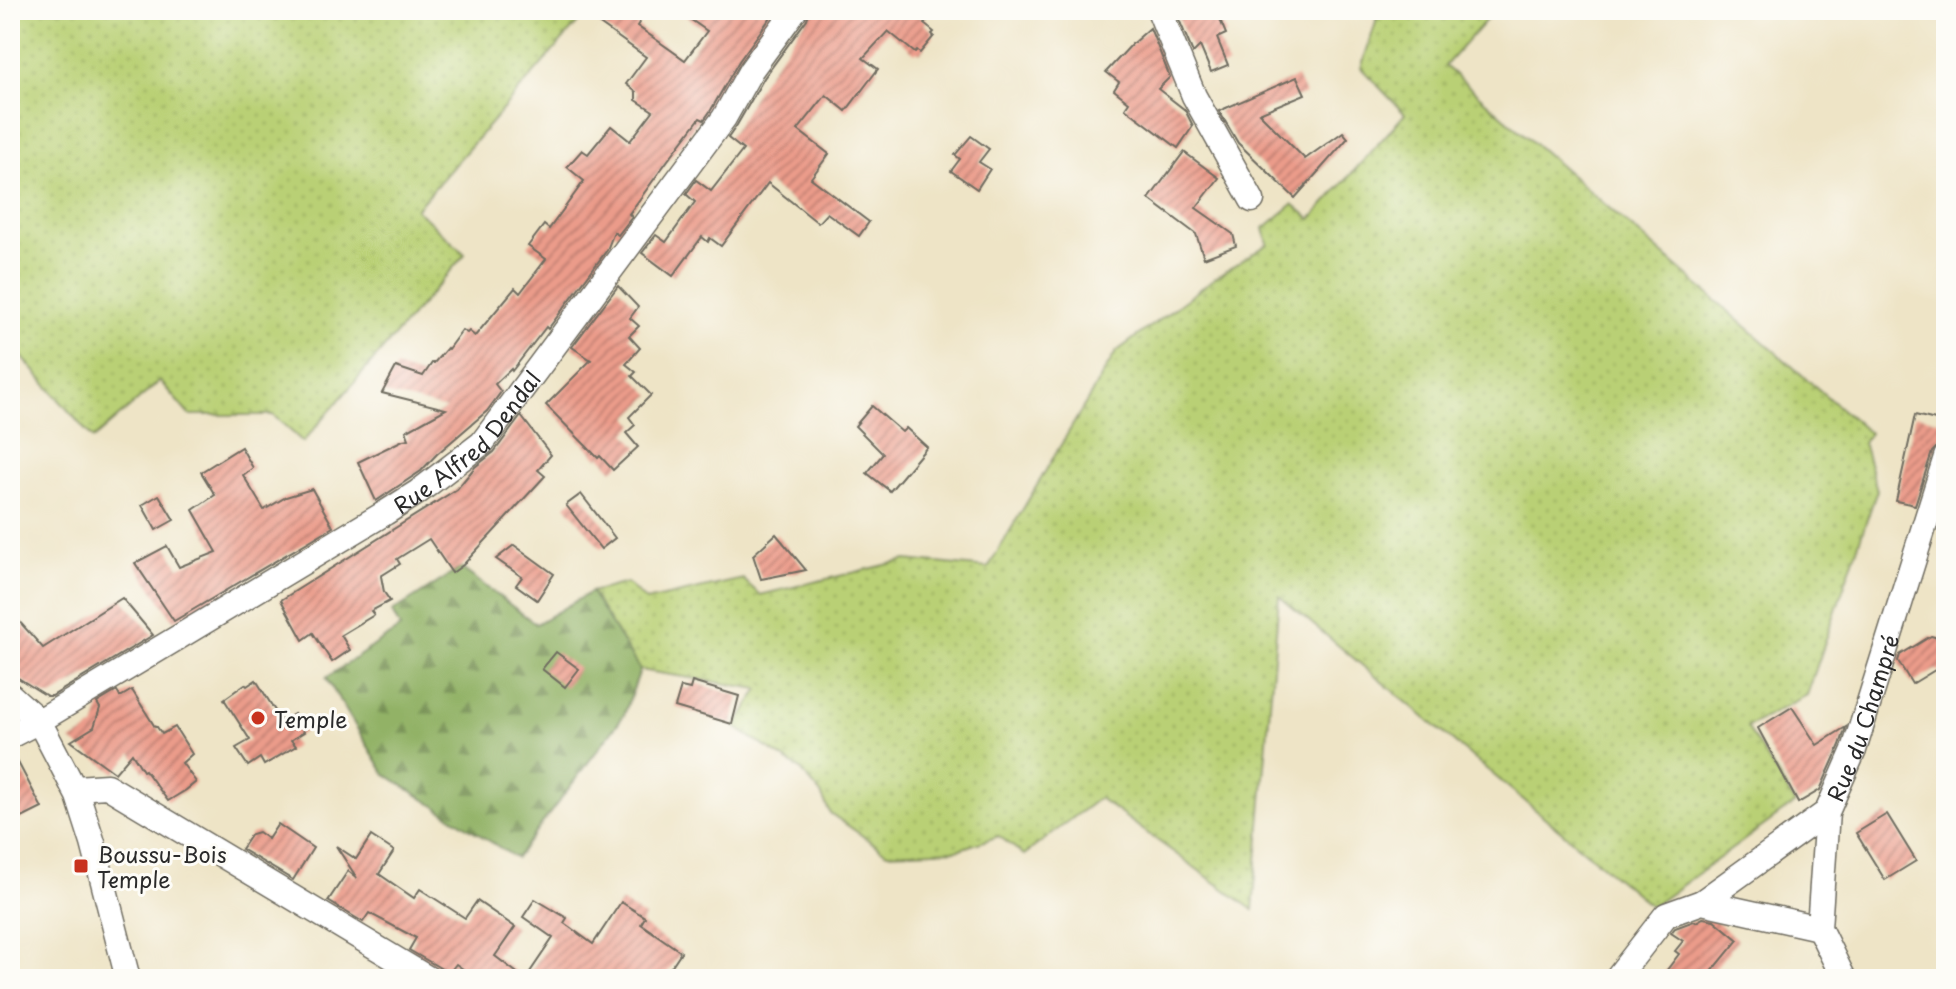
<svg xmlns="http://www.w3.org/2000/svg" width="1956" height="989" viewBox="0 0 1956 989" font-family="'Playpen Sans',sans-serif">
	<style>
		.grass { fill: url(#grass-dots); stroke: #727e50; stroke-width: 2 }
		.forest { fill: url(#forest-firs); stroke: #5e6e48; stroke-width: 2 }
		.building { fill: url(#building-hatch) }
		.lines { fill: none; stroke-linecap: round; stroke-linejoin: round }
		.street-casing { stroke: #6f6c61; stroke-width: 27 }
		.street { stroke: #fff; stroke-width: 24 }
		.poi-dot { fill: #c8321e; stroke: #fdfcf7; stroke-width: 3 }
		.labels { text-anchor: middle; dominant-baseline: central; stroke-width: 6; stroke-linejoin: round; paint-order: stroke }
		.street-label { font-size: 22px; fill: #2b2b2b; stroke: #fdfcf7 }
		.poi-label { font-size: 22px; fill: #2b2b2b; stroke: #fdfcf7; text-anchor: start }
	</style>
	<defs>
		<pattern id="grass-dots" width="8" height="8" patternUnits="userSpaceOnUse" patternTransform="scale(2)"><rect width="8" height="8" fill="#b9d075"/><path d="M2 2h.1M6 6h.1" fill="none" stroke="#9fb365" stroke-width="1.8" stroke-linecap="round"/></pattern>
		<pattern id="forest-firs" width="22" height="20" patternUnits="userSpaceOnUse" patternTransform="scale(2)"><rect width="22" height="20" fill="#92b266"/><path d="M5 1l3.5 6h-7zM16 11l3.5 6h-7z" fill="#779154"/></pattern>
		<pattern id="building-hatch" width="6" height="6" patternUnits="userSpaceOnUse" patternTransform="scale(2)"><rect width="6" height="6" fill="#eb9b8a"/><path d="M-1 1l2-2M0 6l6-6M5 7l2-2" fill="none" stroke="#bf7f71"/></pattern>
	</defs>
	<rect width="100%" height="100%" fill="#fdfcf7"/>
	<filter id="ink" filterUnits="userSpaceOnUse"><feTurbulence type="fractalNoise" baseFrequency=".0125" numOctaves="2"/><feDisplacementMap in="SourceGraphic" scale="16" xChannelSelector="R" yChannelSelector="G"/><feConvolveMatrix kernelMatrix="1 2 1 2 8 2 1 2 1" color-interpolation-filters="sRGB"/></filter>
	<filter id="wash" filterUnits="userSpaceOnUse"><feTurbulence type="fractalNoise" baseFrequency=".006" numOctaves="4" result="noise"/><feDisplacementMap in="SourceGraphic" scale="32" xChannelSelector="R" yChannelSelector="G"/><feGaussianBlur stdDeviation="1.8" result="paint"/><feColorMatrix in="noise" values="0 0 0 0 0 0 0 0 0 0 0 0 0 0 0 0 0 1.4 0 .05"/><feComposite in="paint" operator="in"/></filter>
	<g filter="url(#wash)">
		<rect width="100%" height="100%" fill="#eee4c6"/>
		<g class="grass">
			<polygon points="10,10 579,10 583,17 416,209 465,254 303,442 273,415 189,415 160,381 93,439 10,343"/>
			<polygon points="1380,10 1495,10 1445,66 1869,433 1863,443 1877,490 1807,695 1747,727 1795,803 1652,907 1279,596 1253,910 1099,798 1024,855 999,836 957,850 887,853 830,813 821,794 801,770 735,727 759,689 640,670 591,592 627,583 646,601 743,579 760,595 906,560 988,568 1116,352 1215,278 1268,244 1264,228 1293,204 1311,219 1405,114 1361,68"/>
		</g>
		<polygon class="forest" points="461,568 536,624 591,592 640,670 624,715 516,858 385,774 326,678 400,628 392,612"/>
		<g id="blocks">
			<g class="building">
				<polygon points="580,10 647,10 637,26 685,60 707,31 677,10 776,10 739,61 711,110 704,120 700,118 668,160 629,214 632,217 618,235 614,232 607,250 548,329 546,327 512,371 511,369 495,384 501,392 487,411 437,454 421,471 376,501 358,462 403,440 409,439 406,431 446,409 382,393 396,367 423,376 432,363 434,363 447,348 448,349 462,330 467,333 469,331 475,336 515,288 520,293 546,259 528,246 544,225 549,229 584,181 567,167 582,150 588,154 611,126 630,141 653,111 636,100 636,92 626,84 646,57"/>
				<polygon points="810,10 911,10 927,21 924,24 934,32 932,34 934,36 920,53 917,51 915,53 888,31 863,58 878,69 846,111 826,95 798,130 829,154 811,178 869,222 859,236 827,213 818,223 768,183 721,246 710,238 708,242 702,237 673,276 642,253 656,235 666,242 695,202 686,194 696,180 711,191 743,150 728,138 737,125 764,78 807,19"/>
				<polygon points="1175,10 1216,10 1226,34 1217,38 1228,65 1211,72 1200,46 1193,53"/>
				<polygon points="1150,28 1170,77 1158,89 1185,110 1193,126 1178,148 1125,108 1129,102 1114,90 1119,82 1106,72 1133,43"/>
				<polygon points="1297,77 1305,94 1259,113 1305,159 1343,132 1348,138 1295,198 1238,143 1219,111"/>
				<polygon points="971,136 989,149 979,162 990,169 977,189 951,171 960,159 955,155"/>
				<polygon points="1184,152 1219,178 1196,208 1233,234 1236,246 1204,258 1196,234 1149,199"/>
				<polygon points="618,286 638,307 630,318 639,326 629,336 640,348 626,364 636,372 632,376 651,395 629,417 635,425 626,433 638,447 613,470 600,456 598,458 546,405 591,360 572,347"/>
				<polygon points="872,406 902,432 906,428 927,447 890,491 867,473 883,454 855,426"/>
				<polygon points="1915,415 1944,422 1940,444 1932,452 1915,505 1896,501"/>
				<polygon points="521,416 551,455 538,470 545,476 463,565 452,573 429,539 397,559 400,564 381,576 384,592 390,601 371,611 374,615 341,635 350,650 332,662 313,633 303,640 281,600 457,489 475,467 494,452"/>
				<polygon points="241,447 253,468 243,475 264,510 286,497 312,489 333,527 174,621 135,563 167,546 179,567 217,552 193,510 215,495 201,472"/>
				<polygon points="581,494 615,538 601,549 566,505"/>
				<polygon points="159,495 174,520 156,530 142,505"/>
				<polygon points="776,534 806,570 761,579 753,555"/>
				<polygon points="514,545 554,574 537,600 516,585 522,577 496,559"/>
				<polygon points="122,598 153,635 52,696 47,696 15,676 10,670 10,611 43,648"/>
				<polygon points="1931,636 1946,640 1946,672 1935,670 1912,684 1898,661 1900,655"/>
				<polygon points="556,652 579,669 565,687 542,669"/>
				<polygon points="256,680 282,722 294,714 304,732 291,740 296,746 264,765 260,758 248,766 236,748 250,740 224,699 245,684 247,686"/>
				<polygon points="692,682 739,696 732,724 675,707 681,687 690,689"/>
				<polygon points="132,690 155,727 157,727 162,734 175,727 192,754 182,763 196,782 186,790 168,801 145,770 143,771 132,753 115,773 71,741 94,727 100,708 97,703 117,691 120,697"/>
				<polygon points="1792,707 1817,745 1846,727 1840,745 1820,790 1798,803 1758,728"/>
				<polygon points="10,751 12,751 42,808 10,824"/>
				<polygon points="1887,814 1916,861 1885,880 1856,833"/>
				<polygon points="278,824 313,848 293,880 241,849 251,834 258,832 268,839"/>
				<polygon points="371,836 394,851 379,874 414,898 420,889 465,918 477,901 515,927 495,956 525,979 477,979 456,964 449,973 409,950 416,938 369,913 363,922 328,901 348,871 357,878 336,846 356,859"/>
				<polygon points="535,899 567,918 564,923 593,944 621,902 645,917 641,924 681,952 663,979 540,979 530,972 553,938 523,917"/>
				<polygon points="1703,918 1714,920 1738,940 1706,979 1660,979 1679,954 1675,951 1683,941 1671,933 1675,928 1694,921 1696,922"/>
			</g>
		</g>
	</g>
	<g filter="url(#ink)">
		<use href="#blocks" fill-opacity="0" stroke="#6f6c61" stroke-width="2"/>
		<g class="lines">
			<defs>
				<g id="street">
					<polyline points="1159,10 1194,96 1252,200"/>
					<polyline points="10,695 39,721 78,796 93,843 128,979"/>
					<path id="s1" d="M10,736L39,721L385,513L418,492L482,443L724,118L751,70L795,10"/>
					<polyline points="75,788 107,786 429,979"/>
					<polyline points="1702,902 1827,812"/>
					<polyline points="1616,979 1666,915 1702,902 1819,928"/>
					<path id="s2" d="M1844,979L1819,928L1827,812L1854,750L1946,457"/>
				</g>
			</defs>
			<use href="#street" class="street-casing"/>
			<use href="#street" class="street"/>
		</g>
	</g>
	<g class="poi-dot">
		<circle cx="258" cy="718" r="8"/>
		<rect x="73" y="858" width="16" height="16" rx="4"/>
	</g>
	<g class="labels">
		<g class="street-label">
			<text stroke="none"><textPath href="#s1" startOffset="546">Rue Alfred Dendal</textPath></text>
			<text stroke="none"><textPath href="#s2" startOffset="274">Rue du Champré</textPath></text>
		</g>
		<g class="poi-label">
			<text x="274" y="718">Temple</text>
			<text x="97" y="853">Boussu-Bois<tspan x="97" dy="25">Temple</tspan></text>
		</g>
	</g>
	<rect width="1956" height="989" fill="none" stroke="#fdfcf7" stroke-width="40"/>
</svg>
